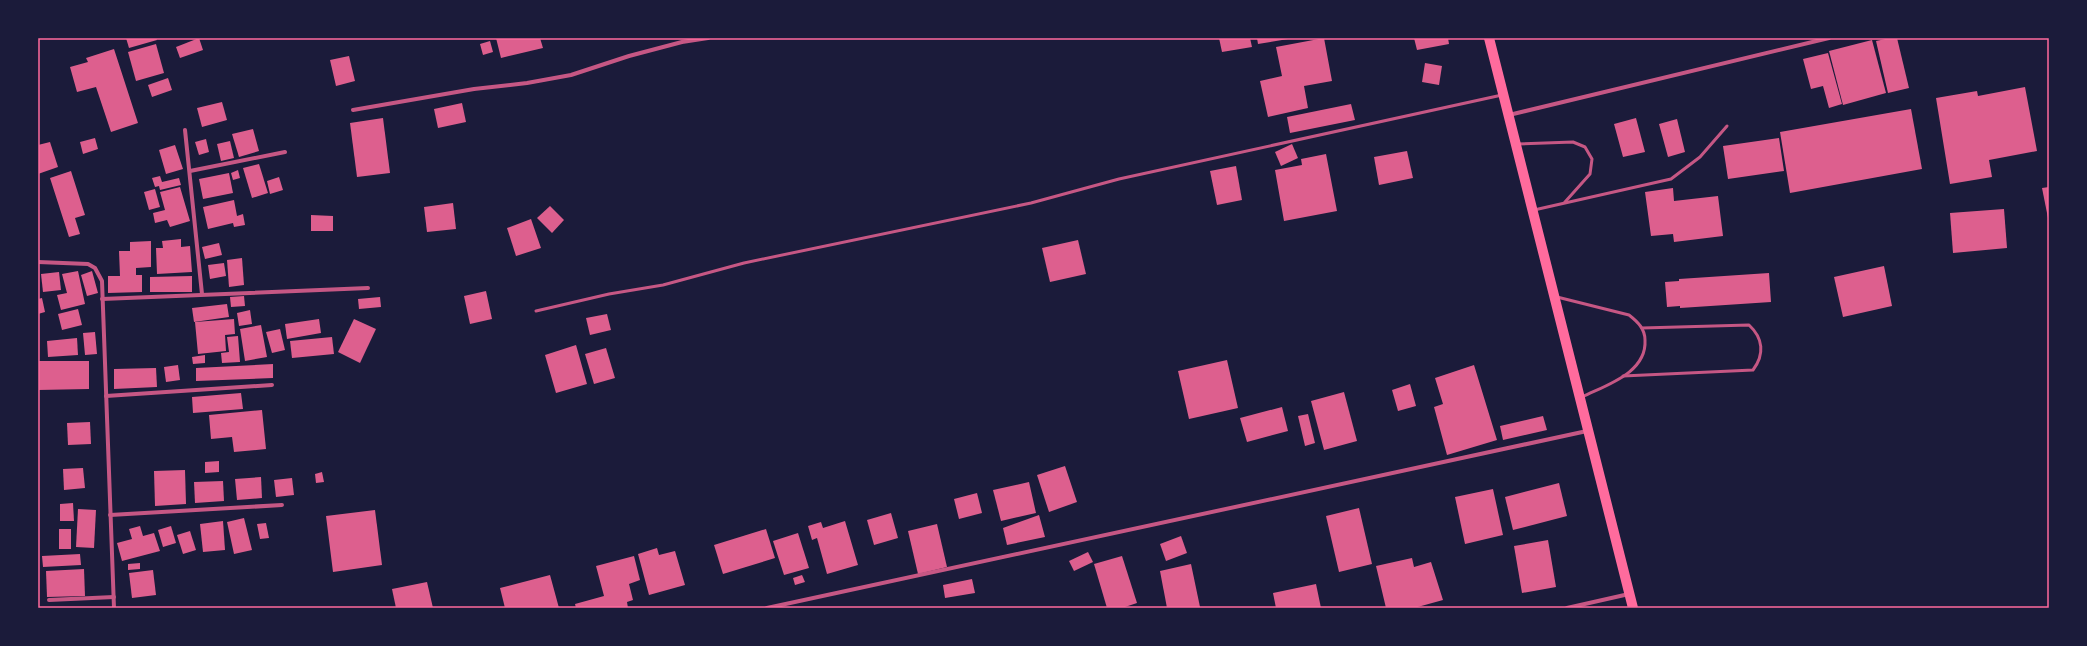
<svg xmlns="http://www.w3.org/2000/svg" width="2087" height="646" viewBox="0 0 2087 646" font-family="Lato,sans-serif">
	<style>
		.building { fill: #dd5f8e }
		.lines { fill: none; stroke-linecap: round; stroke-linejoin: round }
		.service { stroke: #c65784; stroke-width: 3 }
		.minor { stroke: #c65784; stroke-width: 4 }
		.primary { stroke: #ff6b9d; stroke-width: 10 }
		.neatline { fill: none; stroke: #ff6b9d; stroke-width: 1.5 }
	</style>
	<rect width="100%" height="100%" fill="#1b1b3a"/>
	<g class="building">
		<polygon points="126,38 156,38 157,40 129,48"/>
		<polygon points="199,38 203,50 180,58 176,47"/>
		<polygon points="496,38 540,38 543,48 501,58"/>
		<polygon points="1219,38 1250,38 1252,47 1222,52"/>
		<polygon points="1257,38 1288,38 1288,39 1258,44"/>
		<polygon points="1324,38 1332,81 1304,86 1308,108 1268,117 1260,81 1282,76 1276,47"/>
		<polygon points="1414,38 1448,38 1449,44 1417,50"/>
		<polygon points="1890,38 1897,38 1909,88 1888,93 1876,41"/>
		<polygon points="1872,40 1886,93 1843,105 1829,51"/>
		<polygon points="490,41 493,52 483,55 480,44"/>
		<polygon points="156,44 164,73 136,81 128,52"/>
		<polygon points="114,49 138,123 111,132 96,87 77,92 70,67 88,62 86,58"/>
		<polygon points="1828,53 1842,104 1829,108 1823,86 1811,89 1803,59"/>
		<polygon points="349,56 355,81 336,86 330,60"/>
		<polygon points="1425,63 1442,66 1439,85 1422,82"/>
		<polygon points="168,78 172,90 152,97 148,85"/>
		<polygon points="2025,87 2037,151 1989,160 1992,177 1950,184 1936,98 1977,91 1978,96"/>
		<polygon points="222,102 227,120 202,127 197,108"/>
		<polygon points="462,103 466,122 438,128 434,109"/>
		<polygon points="1351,104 1355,120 1290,133 1287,117"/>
		<polygon points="1911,109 1922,169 1790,193 1780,132"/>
		<polygon points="383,118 390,173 357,177 350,123"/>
		<polygon points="1636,118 1645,152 1623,157 1614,124"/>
		<polygon points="1677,119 1685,152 1668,157 1659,124"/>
		<polygon points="253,129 259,151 239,157 232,134"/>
		<polygon points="95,138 98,149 83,154 80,142"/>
		<polygon points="1779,138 1784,171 1728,179 1723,146"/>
		<polygon points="206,139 209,152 199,155 195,142"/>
		<polygon points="230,141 234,158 221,161 217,144"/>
		<polygon points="50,142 58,167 38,174 38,145"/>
		<polygon points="1292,144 1298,158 1281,166 1275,152"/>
		<polygon points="175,145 183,169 166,174 159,150"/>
		<polygon points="1407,151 1413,178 1379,185 1374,157"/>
		<polygon points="1326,154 1337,211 1284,221 1275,170 1302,165 1301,159"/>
		<polygon points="259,164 268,193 252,198 243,168"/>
		<polygon points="1236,166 1242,200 1217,205 1210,171"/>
		<polygon points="238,170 240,178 233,180 231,173"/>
		<polygon points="71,171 85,215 75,218 80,234 69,237 50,178"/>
		<polygon points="229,173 233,193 203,199 199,179"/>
		<polygon points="160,176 162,182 179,178 181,185 160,190 159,186 155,187 152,178"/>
		<polygon points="279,177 283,190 270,194 267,181"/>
		<polygon points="180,187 190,221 170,227 167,220 155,223 153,213 165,210 160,192"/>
		<polygon points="2049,187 2049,218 2048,218 2042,188"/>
		<polygon points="1673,188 1674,201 1718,196 1723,236 1674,242 1673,234 1651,236 1645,192"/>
		<polygon points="155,189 160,207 149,210 144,192"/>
		<polygon points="234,200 237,216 243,214 245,225 234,227 233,223 208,229 203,207"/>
		<polygon points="453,203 456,229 427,232 424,207"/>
		<polygon points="550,206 564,220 552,233 537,218"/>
		<polygon points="2004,209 2007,248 1953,253 1950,213"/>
		<polygon points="311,215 333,216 333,231 311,231"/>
		<polygon points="531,219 541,248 516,256 507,228"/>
		<polygon points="181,239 181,247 190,246 192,272 157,274 156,248 163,248 162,241"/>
		<polygon points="1078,240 1086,274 1050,282 1042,248"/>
		<polygon points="151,241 151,267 136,268 136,275 142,275 142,292 108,293 108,276 120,276 119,251 130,251 130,242"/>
		<polygon points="219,243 222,255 205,259 202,247"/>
		<polygon points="242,258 244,285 229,287 227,260"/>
		<polygon points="224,263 226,276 210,279 208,265"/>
		<polygon points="1884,266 1892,306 1843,317 1834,277"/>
		<polygon points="78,271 85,304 61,310 57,295 67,293 62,274"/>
		<polygon points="92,271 98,293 87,296 81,275"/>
		<polygon points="59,272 61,290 43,292 41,274"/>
		<polygon points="1769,273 1771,302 1680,308 1680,306 1667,307 1665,282 1679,281 1679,279"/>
		<polygon points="192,276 192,292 150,292 150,277"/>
		<polygon points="486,291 492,319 470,324 464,296"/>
		<polygon points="244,296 245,306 231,307 230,297"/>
		<polygon points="380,297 381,307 359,309 358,299"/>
		<polygon points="42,298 45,312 38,314 38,299"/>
		<polygon points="227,304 229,317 194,322 192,308"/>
		<polygon points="78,309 82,325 62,330 58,314"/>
		<polygon points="250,310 252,324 239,326 237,313"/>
		<polygon points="607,314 611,330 590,335 586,318"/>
		<polygon points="234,319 235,334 225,335 226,351 198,354 195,322"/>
		<polygon points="319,319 321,333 287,339 285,324"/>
		<polygon points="354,319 376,329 360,363 338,352"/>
		<polygon points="261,325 267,357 245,361 240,329"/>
		<polygon points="280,329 285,350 272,353 266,332"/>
		<polygon points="95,332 97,354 85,355 83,333"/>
		<polygon points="238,336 240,362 222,363 221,353 229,352 227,337"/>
		<polygon points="332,337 334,354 292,358 290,341"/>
		<polygon points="77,338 78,355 48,357 47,341"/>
		<polygon points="576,345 587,384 556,393 545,355"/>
		<polygon points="606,348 615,378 594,384 585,354"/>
		<polygon points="205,355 205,363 193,364 192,357"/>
		<polygon points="1227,360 1238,408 1189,419 1178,371"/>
		<polygon points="38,361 89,361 89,389 38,390"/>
		<polygon points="273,364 273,378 196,381 196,368"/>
		<polygon points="178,365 180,380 166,382 164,367"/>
		<polygon points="1474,365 1497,440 1447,455 1434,407 1443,404 1435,378"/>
		<polygon points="156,368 157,387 114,389 114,369"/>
		<polygon points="1410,384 1416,406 1398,411 1392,390"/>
		<polygon points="1344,392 1357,441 1324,450 1311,401"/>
		<polygon points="241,393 243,409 193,413 192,397"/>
		<polygon points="1282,407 1288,431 1247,442 1240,418"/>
		<polygon points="262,410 266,449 234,452 232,437 211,439 209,415"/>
		<polygon points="1308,414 1315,443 1305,446 1298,416"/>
		<polygon points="1543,416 1547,430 1503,440 1500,426"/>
		<polygon points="90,422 91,444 68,445 67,423"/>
		<polygon points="219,461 219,472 205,473 205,462"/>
		<polygon points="1065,466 1077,502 1049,512 1037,475"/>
		<polygon points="83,468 85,488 64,490 63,469"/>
		<polygon points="185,470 186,504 155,506 154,471"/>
		<polygon points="322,472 324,482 316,483 315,474"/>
		<polygon points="261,477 262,498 237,500 235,479"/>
		<polygon points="292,478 294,495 276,497 274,480"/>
		<polygon points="223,481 224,501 195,503 194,482"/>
		<polygon points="1029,482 1036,513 1001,521 993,490"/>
		<polygon points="1559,483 1567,516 1513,530 1505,497"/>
		<polygon points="1493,489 1503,535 1465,544 1455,497"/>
		<polygon points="977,493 982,513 959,519 954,499"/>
		<polygon points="73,503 74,521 60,521 60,504"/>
		<polygon points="1359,508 1372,564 1339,572 1326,516"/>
		<polygon points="78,509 96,510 94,548 76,547"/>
		<polygon points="375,510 382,565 333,572 326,516"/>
		<polygon points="891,513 898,538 874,545 867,520"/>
		<polygon points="1039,515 1045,537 1007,545 1003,528"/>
		<polygon points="244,518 252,550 234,554 227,522"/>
		<polygon points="223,521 225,550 203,552 200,524"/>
		<polygon points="845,521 858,565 827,574 817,538 812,540 808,526 821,522 823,528"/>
		<polygon points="266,523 269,538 260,539 257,524"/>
		<polygon points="937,524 947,567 918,574 908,531"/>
		<polygon points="140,526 143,536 154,533 160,551 122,561 117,543 132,539 129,529"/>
		<polygon points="171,526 176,543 163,547 158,530"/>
		<rect x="59" y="529" width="12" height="20"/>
		<polygon points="766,529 775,558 723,574 714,545"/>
		<polygon points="190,531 196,550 183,554 177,535"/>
		<polygon points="798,533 809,568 784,575 773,541"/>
		<polygon points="1181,536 1187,553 1166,561 1160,544"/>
		<polygon points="1548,540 1556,587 1522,593 1514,546"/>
		<polygon points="657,548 659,555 675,551 685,585 649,595 638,554"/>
		<polygon points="1088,552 1093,562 1074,571 1069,561"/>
		<polygon points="80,554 81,565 43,567 42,556"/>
		<polygon points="634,556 640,580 629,584 633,600 627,602 628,608 576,608 575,604 604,596 596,566"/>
		<polygon points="1122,556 1137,603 1122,608 1107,608 1094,564"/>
		<polygon points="1412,558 1414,567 1431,562 1443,600 1414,608 1386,608 1376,566"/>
		<polygon points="140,563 140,569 128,570 128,564"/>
		<polygon points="1191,564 1200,607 1167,608 1160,571"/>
		<polygon points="84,569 85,596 47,597 46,571"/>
		<polygon points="153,570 156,595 132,598 129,573"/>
		<polygon points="550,575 559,608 505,608 500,588"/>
		<polygon points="802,575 805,582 795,585 793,578"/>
		<polygon points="972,579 975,593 945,598 943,585"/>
		<polygon points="427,582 433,608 396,608 392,589"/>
		<polygon points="1316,584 1321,608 1276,608 1273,593"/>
	</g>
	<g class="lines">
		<g class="service">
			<polyline points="1517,144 1573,142 1585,147 1592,159 1590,174 1565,202"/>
			<polyline points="1534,210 1671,179 1700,157 1727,126"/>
			<path d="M1557,297L1629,315C1638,322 1645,329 1645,340C1647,373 1606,385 1582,397"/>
			<polyline points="536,311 609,294 663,285 744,263 1031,203 1119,179 1502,95"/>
			<path d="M1623,376L1753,370C1765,354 1763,338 1749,325L1642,328"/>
		</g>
		<g class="minor">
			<polyline points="353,110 474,89 527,83 571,75 629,56 682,42 708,38"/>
			<polyline points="1509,115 1829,38"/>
			<polyline points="185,130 202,294"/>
			<polyline points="190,171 285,152"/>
			<polyline points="38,262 88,264 95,268 102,281 114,608"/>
			<polyline points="102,299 368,288"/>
			<polyline points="106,396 272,385"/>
			<polyline points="110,515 282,505"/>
			<polyline points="49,600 114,597"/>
			<polyline points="767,608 1587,431"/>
			<polyline points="1567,608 1629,594"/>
		</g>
		<polyline class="primary" points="1489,38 1633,608"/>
	</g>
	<rect width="2087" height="646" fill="none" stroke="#1b1b3a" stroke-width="78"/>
	<rect x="39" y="39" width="2009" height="568" class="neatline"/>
</svg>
